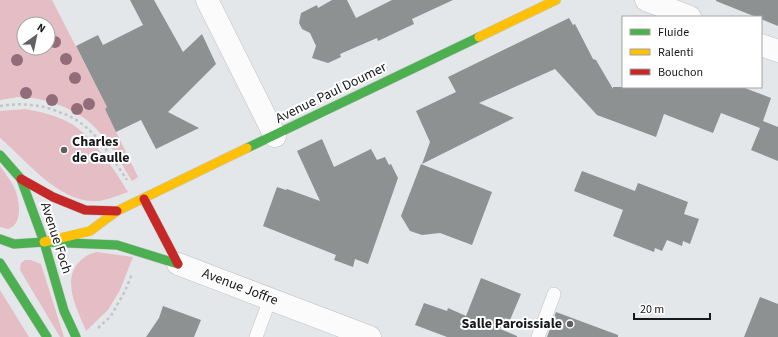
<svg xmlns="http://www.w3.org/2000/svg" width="778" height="337" viewBox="0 0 778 337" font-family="'Source Sans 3',sans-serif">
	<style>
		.green { fill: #e5bdc5; fill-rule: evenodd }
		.building { fill: #8e9192 }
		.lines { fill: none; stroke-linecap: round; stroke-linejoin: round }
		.lane-casing { stroke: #c0c2c3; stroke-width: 14 }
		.street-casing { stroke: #c0c2c3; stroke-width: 23 }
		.fast-casing { stroke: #c0c2c3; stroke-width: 10 }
		.slow-casing { stroke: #c0c2c3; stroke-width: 10 }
		.jam-casing { stroke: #c0c2c3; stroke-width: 10 }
		.path { stroke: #c5c5c6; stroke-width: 2.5; stroke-dasharray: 3 3; stroke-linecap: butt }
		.lane { stroke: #fbfbfc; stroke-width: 13 }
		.street { stroke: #fbfbfc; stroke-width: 22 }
		.fast { stroke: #4caf50; stroke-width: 9 }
		.slow { stroke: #ffc107; stroke-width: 9 }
		.jam { stroke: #c62828; stroke-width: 9 }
		.tree { fill: #936c7a }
		.poi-dot { fill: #5f6062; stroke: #fff; stroke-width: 1.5 }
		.labels { text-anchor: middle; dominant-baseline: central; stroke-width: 4; stroke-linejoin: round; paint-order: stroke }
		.street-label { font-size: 14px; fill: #17181a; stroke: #fff }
		.poi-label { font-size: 14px; font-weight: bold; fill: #17181a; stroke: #fff; text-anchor: start }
	</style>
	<rect width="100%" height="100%" fill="#e4e7e9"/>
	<g class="green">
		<path d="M0,0H52L107,107L105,109L138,177L132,181C119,160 107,137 88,121C71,107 44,98 22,97C15,97 7,99 0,100ZM24,24H48V48H24Z"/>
		<path d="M26,109C40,112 55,115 68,122C90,133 115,170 128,192C119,195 108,200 98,201C60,204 27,161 0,138V111Z"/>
		<path d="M0,166C4,172 9,178 13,185C19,196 25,224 8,229L0,227Z"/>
		<path d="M97,252L133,257L120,290L108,310L86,331C77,309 58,275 85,257C89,254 93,253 97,252Z"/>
		<polygon points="25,260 31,260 41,264 64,337 60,337 20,270 21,263"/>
		<polygon points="0,290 29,337 0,337"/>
	</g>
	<g class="building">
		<polygon points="130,0 154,0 183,52 202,34 216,64 168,112 199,128 156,149 141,120 116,132 105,109 107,107 76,46 98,35 103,45 143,25"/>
		<polygon points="332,0 347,0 356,18 392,0 453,0 412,19 414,24 378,41 377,38 340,54 341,57 328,63 312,58 316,46 310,33 302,29 299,23 301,13 317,5 318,8"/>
		<polygon points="716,0 778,0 778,26 761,19 761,17 756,17 716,1"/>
		<polygon points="569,18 573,25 575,24 593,59 596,60 613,89 613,87 742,87 771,98 763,121 778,127 778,161 751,150 760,128 721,113 713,133 664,114 656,137 597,115 555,69 479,103 514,118 422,164 430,142 416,111 456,92 448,77"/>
		<polygon points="322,139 334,167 371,149 377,160 385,157 389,165 391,164 398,178 368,264 355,259 353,267 334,260 336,255 263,226 277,187 286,190 287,189 320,201 297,151"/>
		<polygon points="421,164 492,192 472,245 440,233 422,235 410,231 401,216"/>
		<polygon points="582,171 635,191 638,183 688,202 684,214 699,219 690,244 683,241 682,246 667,240 662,251 655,248 654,252 613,236 623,210 574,191"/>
		<polygon points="481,278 521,294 510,320 505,318 500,329 517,336 517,337 447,337 415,325 424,303 447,311 448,308 466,316"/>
		<polygon points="760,297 778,304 778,337 744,337"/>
		<polygon points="163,306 201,320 194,337 146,337 159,318"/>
		<polygon points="556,312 618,335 618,337 547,337"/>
	</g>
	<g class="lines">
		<defs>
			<g id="lane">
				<polyline points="256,337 270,299"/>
				<polyline points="538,337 554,294"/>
			</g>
			<g id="street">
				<polyline points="207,0 275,136"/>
				<polyline points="646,0 690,17"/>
				<polyline points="761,45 778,51"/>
				<polyline points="178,264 370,337"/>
			</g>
			<g id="fast">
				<polyline points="247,148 479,37"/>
				<polyline points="0,155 21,179 44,242 64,311 76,337"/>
				<polyline points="0,239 14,244 44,242 117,245 178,264"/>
				<polyline points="0,263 47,337"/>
			</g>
			<g id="slow">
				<polyline points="479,37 556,0"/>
				<polyline points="44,242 90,231 117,211 247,148"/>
			</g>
			<g id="jam">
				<polyline points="21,179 53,197 85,210 117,211"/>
				<polyline points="144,199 178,264"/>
			</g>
		</defs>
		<use href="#lane" class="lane-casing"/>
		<use href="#street" class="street-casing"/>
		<use href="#fast" class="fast-casing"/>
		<use href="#slow" class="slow-casing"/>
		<use href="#jam" class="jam-casing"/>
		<g class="path">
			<path d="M0,106C19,103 36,104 54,110C60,113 66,114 71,117C95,129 113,159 127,180"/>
			<polyline points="98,328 111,316 125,291 132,274"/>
		</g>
		<use href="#lane" class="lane"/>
		<use href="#street" class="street"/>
		<use href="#fast" class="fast"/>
		<use href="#slow" class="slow"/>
		<use href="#jam" class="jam"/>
	</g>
	<g class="tree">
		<circle cx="55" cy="42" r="6"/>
		<circle cx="66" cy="59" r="6"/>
		<circle cx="17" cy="60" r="6"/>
		<circle cx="75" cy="78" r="6"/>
		<circle cx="26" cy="93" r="6"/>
		<circle cx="52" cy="100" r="6"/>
		<circle cx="89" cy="104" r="6"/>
		<circle cx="77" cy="109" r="6"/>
	</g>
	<g class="poi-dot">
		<circle cx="64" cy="150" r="4"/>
		<circle cx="570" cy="324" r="4"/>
	</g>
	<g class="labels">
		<g class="street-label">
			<text transform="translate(331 93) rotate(-26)">Avenue Paul Doumer</text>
			<text transform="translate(56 238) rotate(72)">Avenue Foch</text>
			<text transform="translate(240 287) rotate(21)">Avenue Joffre</text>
		</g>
		<g class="poi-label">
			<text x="72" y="142">Charles<tspan x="72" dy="16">de Gaulle</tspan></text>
			<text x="562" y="324" text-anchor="end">Salle Paroissiale</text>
		</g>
	</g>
	<rect x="622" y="16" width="140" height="72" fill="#ffffff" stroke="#a2a3a3"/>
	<rect x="630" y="29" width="20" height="6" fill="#4caf50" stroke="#a2a3a3"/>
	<text x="658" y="36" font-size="12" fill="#17181a">Fluide</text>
	<rect x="630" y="49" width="20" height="6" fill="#ffc107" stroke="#a2a3a3"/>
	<text x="658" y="56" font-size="12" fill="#17181a">Ralenti</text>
	<rect x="630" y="69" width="20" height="6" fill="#c62828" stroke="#a2a3a3"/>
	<text x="658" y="76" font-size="12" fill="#17181a">Bouchon</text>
	<g transform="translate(36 36) rotate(33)"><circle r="19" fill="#ffffff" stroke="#a2a3a3"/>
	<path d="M0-3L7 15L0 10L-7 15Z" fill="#5f6062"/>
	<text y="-6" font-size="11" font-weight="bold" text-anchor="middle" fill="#17181a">N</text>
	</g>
	<path d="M634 313v6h76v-6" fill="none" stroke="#17181a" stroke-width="2"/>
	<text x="640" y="313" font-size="12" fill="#17181a" stroke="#ffffff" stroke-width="3" paint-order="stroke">20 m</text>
</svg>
